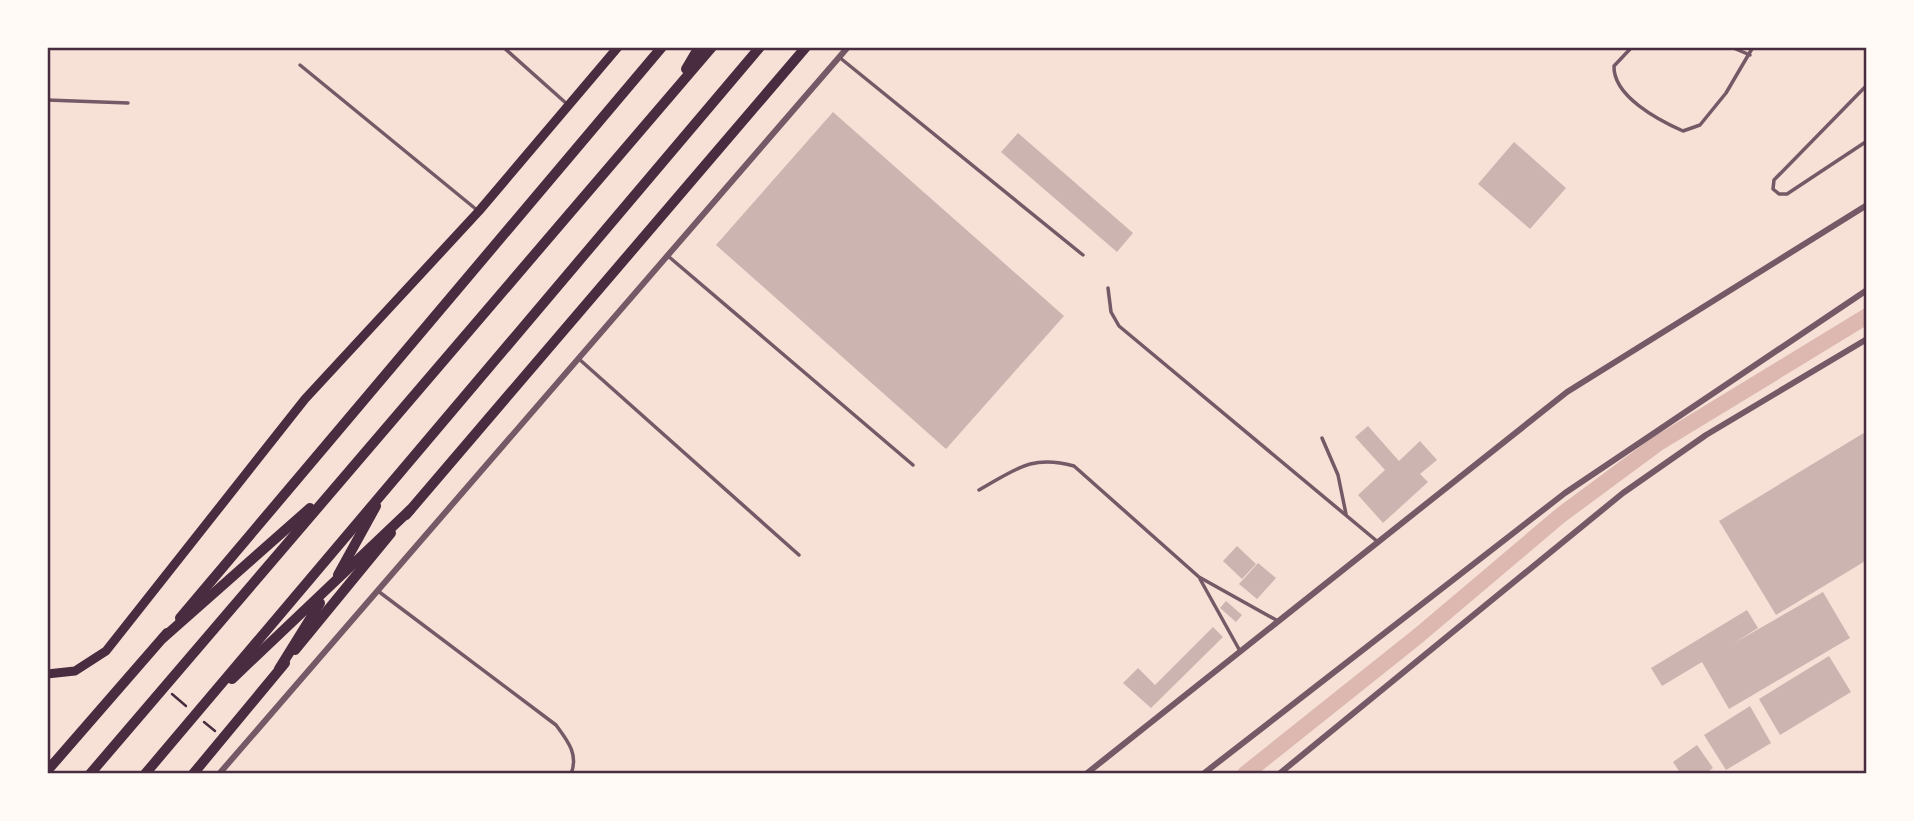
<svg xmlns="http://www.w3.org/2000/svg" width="1914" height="821" viewBox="0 0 1914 821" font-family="Bitter,serif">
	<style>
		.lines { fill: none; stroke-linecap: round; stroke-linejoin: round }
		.canal { stroke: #dcb8b0; stroke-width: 16 }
		.building { fill: #ccb4b1 }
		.path { stroke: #4a2c40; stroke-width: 2.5 }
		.service { stroke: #755966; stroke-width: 3.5 }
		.minor { stroke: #755966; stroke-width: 6 }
		.secondary { stroke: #4a2c40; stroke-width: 9 }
		.trunk { stroke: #4a2c40; stroke-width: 10 }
		.motorway { stroke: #4a2c40; stroke-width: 10 }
		.neatline { fill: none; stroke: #4a2c40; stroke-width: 2.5 }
	</style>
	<rect width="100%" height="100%" fill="#f7e1d7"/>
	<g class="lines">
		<polyline class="canal" points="1245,774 1418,636 1561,515 1657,444 1867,316"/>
	</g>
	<g class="building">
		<polygon points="833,112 1064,316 946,449 716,245"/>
		<polygon points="1018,133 1133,233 1117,252 1001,152"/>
		<polygon points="1514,142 1566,188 1530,229 1478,184"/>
		<polygon points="1368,426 1399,461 1420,441 1437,460 1420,474 1428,482 1383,523 1358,495 1385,470 1355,437"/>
		<polygon points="1867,431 1867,560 1776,615 1719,521"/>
		<polygon points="1237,546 1256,564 1242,579 1223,561"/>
		<polygon points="1258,563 1276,578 1257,599 1239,584"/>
		<polygon points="1823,592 1850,638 1729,709 1702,662 1662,686 1651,668 1747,610 1758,628 1734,643"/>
		<polygon points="1226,601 1242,615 1236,622 1220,608"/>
		<polygon points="1213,627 1223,637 1151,708 1123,683 1138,668 1155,685"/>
		<polygon points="1829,656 1851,692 1780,735 1759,699"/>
		<polygon points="1750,706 1771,743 1726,770 1704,735"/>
		<polygon points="1697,745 1713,768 1705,774 1681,774 1673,762"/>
	</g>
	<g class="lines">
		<g class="path">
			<polyline points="172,694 186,706"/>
			<polyline points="204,722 215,731"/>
		</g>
		<g class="service">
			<polyline points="503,47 567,104"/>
			<path d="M1632,47L1614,66C1613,96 1658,120 1683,131L1700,125L1726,93L1753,47"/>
			<polyline points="1731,47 1750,55"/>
			<polyline points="839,57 1083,255"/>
			<polyline points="300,65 477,210"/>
			<polyline points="1867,85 1774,180 1773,189 1779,194 1787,194 1867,141"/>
			<polyline points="47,100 128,103"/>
			<polyline points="668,256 913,465"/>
			<polyline points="1108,288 1111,312 1119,326 1378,542"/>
			<polyline points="579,359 799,555"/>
			<polyline points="1322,438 1338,475 1346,514"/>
			<path d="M979,490C1015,470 1031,454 1074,466L1199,577L1278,621"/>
			<polyline points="1200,579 1240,651"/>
			<path d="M378,591L556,725C567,740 579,754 571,774"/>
		</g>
		<g class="minor">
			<polyline points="219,774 848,47"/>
			<polyline points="1086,774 1567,392 1867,205"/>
			<polyline points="1203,774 1565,493 1867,290"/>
			<polyline points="1279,774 1623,493 1706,435 1867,339"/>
		</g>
		<polyline class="secondary" points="47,674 75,671 106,651 305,399 479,211 618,47"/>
		<g class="trunk">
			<polyline points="406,515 806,47"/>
			<polyline points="180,618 662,47"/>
			<polyline points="295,650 391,533"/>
			<polyline points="47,771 167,633"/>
			<polyline points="193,774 285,663"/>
		</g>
		<g class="motorway">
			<polyline points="686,69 699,47"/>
			<polyline points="338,575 376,506"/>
			<polyline points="163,638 310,508"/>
			<polyline points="279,669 320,603"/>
			<polyline points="232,679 410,510"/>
			<polyline points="90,774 712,47"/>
			<polyline points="145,774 760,47"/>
		</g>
	</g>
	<rect width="1914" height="821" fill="none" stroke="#fffaf5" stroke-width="98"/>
	<rect x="49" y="49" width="1816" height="723" class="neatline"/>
</svg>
